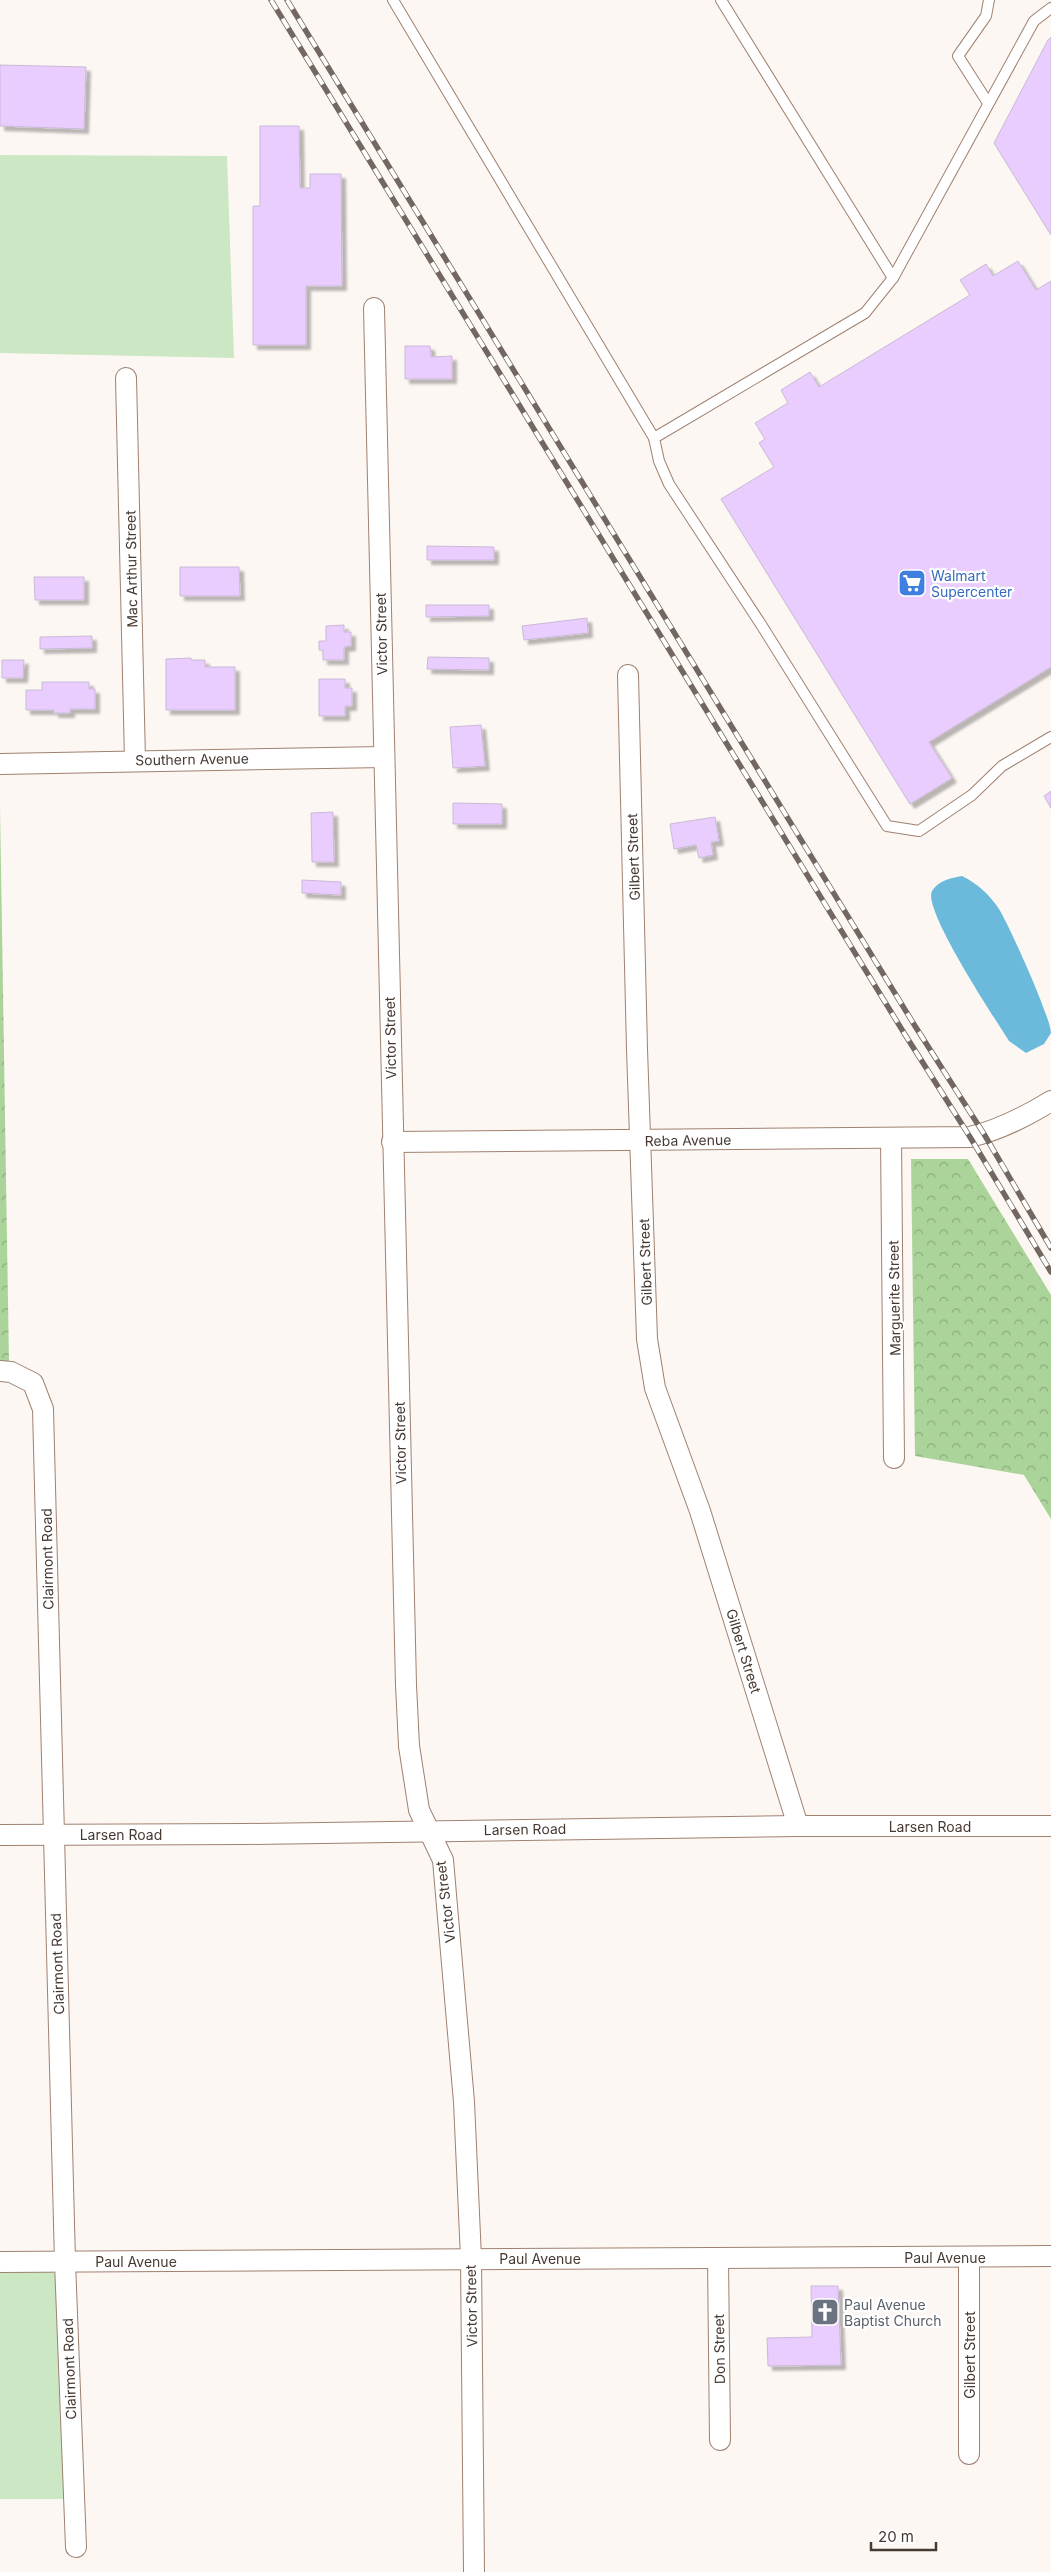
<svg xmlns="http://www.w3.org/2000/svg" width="1051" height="2572" viewBox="0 0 1051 2572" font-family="Inter,sans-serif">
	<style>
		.grass { fill: #cce7c3 }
		.forest { fill: url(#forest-crowns) }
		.water { fill: #6cbadb }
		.building { fill: #e9cdfe; stroke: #c9b9d6; filter: url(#shadow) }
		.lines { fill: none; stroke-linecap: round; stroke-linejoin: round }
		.service-casing { stroke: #9f8170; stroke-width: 12 }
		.minor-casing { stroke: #9f8170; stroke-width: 22 }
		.service { stroke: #fff; stroke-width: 10 }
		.minor { stroke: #fff; stroke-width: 20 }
		.rail-casing { stroke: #726761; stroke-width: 5.5 }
		.rail { stroke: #fff; stroke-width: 4; stroke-dasharray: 11; stroke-linecap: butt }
		.labels { text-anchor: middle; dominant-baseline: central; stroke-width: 4.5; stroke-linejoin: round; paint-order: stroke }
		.street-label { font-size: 14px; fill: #463932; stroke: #fff }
		.shop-label { font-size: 14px; fill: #366cbe; stroke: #fff; text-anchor: start }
		.worship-label { font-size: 14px; fill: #5b616d; stroke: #fff; text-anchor: start }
	</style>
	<defs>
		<pattern id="forest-crowns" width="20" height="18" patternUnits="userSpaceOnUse" patternTransform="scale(1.25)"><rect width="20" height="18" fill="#aad49a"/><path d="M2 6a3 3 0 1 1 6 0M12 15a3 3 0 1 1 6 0" fill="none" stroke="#8cad7e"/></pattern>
		<filter id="shadow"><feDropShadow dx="4.5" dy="4.5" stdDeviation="1" flood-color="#0004"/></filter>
	</defs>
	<rect width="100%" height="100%" fill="#fdf7f3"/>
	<g class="grass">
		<polygon points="0,155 227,156 234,358 0,353"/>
		<polygon points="0,2270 48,2270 59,2276 66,2499 0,2499"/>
	</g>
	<g class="forest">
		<polygon points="0,806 9,1363 0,1363"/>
		<polygon points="911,1159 968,1159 1051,1295 1051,1519 1024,1475 915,1456"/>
	</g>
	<path class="water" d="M962,876C978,884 989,894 999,909C1009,925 1051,1018 1051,1033L1044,1044L1026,1053L1009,1041C996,1020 922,909 932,891C939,880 951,878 962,876Z"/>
	<g class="building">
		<polygon points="1051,37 1051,235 994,143 1048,40"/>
		<polygon points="0,65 86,67 84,129 0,126"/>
		<polygon points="260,126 299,126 300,188 310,188 310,174 341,174 342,286 306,286 306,345 253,345 253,206 260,206"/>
		<polygon points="1018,261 1036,290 1051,281 1051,667 929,742 952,778 910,804 721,499 774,467 759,443 765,439 755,423 788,403 781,390 810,372 819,387 970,295 960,280 986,264 993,276"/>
		<polygon points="405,346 430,346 431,357 452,356 452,379 405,379"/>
		<polygon points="427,546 494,547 494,560 427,560"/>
		<polygon points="180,567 239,567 240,596 180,596"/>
		<polygon points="34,577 84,577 84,600 35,600"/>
		<polygon points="426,605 489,605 489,616 426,617"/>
		<polygon points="587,618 588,633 524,640 522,626"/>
		<polygon points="344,625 344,632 351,632 351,646 344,647 344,660 323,660 323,650 319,650 319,641 326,641 326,626"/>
		<polygon points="92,636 92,648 40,649 40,637"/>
		<polygon points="428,657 489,658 489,670 427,669"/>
		<polygon points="191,658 191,660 205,660 205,667 235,667 235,710 166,710 166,659"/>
		<polygon points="2,660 24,660 23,678 2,678"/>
		<polygon points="319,679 345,679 345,688 352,688 352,706 345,706 345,716 319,716"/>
		<polygon points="42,682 89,682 89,689 95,689 95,709 70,709 70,713 54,713 54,710 26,710 26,690 42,690"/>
		<polygon points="481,725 485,766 453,768 450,727"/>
		<polygon points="1051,791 1051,808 1044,796"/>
		<polygon points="453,803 502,804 502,824 453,824"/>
		<polygon points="333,812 334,862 312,862 311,813"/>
		<polygon points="715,817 719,841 711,842 713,855 699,858 696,845 674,849 670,824"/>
		<polygon points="302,880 341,882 341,895 302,893"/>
		<polygon points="811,2286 838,2286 841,2365 768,2366 767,2338 812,2337"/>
	</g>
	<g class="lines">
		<defs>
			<g id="service">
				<polyline points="393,0 654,438 865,313 893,278 1034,21 1051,8"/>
				<polyline points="721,0 893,278"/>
				<polyline points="988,103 958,56 986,16 989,0"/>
				<polyline points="654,438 659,461 669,484 762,626 887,826 919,831 972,795 1002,766 1051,737"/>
			</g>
			<g id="minor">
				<polyline points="374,308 406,1685 409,1746 419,1810 443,1860 464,2102 471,2258 474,2572"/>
				<polyline points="126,378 135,760"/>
				<polyline points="628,675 637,1049 647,1339 655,1388 700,1511 798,1826"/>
				<polyline points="0,764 384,757"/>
				<polyline points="891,1138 894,1458"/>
				<path d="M392,1142L970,1137C1000,1130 1025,1117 1051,1101"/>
				<polyline points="0,1371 11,1372 33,1383 43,1409 65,2262 76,2547"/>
				<polyline points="0,1835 247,1834 798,1826 1051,1826"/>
				<polyline points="969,2257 969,2454"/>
				<polyline points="718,2258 720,2440"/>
				<polyline points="0,2262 1051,2256"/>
			</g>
		</defs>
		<use href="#service" class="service-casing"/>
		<use href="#minor" class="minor-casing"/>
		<use href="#service" class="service"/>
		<use href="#minor" class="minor"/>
		<defs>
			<g id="rail">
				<polyline points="271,0 904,1033 970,1137 1051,1272"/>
				<polyline points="287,0 915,1026 984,1134 1051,1248"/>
			</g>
		</defs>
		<use href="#rail" class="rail-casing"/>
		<use href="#rail" class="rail"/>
	</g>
	<defs>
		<symbol id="supermarket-square" viewBox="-11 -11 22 22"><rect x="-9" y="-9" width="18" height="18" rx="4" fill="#3f7fe0" stroke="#fff"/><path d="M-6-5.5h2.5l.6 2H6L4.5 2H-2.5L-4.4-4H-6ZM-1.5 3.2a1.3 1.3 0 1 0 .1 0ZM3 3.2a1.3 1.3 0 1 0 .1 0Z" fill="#fff"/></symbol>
		<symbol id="church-square" viewBox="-11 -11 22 22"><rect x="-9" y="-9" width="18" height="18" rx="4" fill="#6b7280" stroke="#fff"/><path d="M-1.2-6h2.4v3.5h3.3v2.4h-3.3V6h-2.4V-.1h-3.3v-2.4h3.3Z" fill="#fff"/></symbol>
	</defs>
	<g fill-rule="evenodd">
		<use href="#supermarket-square" x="896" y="567" width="32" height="32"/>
		<use href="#church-square" x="809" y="2296" width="32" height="32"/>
	</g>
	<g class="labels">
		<g class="street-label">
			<text transform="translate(131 569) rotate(-91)">Mac Arthur Street</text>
			<text transform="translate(381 634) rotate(-91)">Victor Street</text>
			<text transform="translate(192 759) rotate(-1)">Southern Avenue</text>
			<text transform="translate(633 857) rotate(-92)">Gilbert Street</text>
			<text transform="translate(390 1038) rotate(-91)">Victor Street</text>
			<text transform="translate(688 1140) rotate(-1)">Reba Avenue</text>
			<text transform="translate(645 1262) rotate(-92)">Gilbert Street</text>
			<text transform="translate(894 1298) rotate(-91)">Marguerite Street</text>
			<text transform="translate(400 1443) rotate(-91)">Victor Street</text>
			<text transform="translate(47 1559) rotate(-91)">Clairmont Road</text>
			<text transform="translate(744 1651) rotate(73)">Gilbert Street</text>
			<text x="930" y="1826">Larsen Road</text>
			<text transform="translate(525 1829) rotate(-1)">Larsen Road</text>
			<text x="121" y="1834">Larsen Road</text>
			<text transform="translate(445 1902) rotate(-97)">Victor Street</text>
			<text transform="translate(57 1964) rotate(-92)">Clairmont Road</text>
			<text x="945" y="2257">Paul Avenue</text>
			<text x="540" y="2258">Paul Avenue</text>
			<text x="136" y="2261">Paul Avenue</text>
			<text transform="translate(471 2306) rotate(-91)">Victor Street</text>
			<text transform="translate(719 2349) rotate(-91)">Don Street</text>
			<text transform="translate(969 2355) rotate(-90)">Gilbert Street</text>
			<text transform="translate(69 2369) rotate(-92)">Clairmont Road</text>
		</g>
		<g class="shop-label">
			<text x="931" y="575">Walmart<tspan x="931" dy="16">Supercenter</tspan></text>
		</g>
		<g class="worship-label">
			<text x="844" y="2304">Paul Avenue<tspan x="844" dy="16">Baptist Church</tspan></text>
		</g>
	</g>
	<path d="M871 2542v8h65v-8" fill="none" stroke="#463932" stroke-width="2.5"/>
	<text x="878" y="2542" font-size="15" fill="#463932" stroke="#ffffff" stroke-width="4" paint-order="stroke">20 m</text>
</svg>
